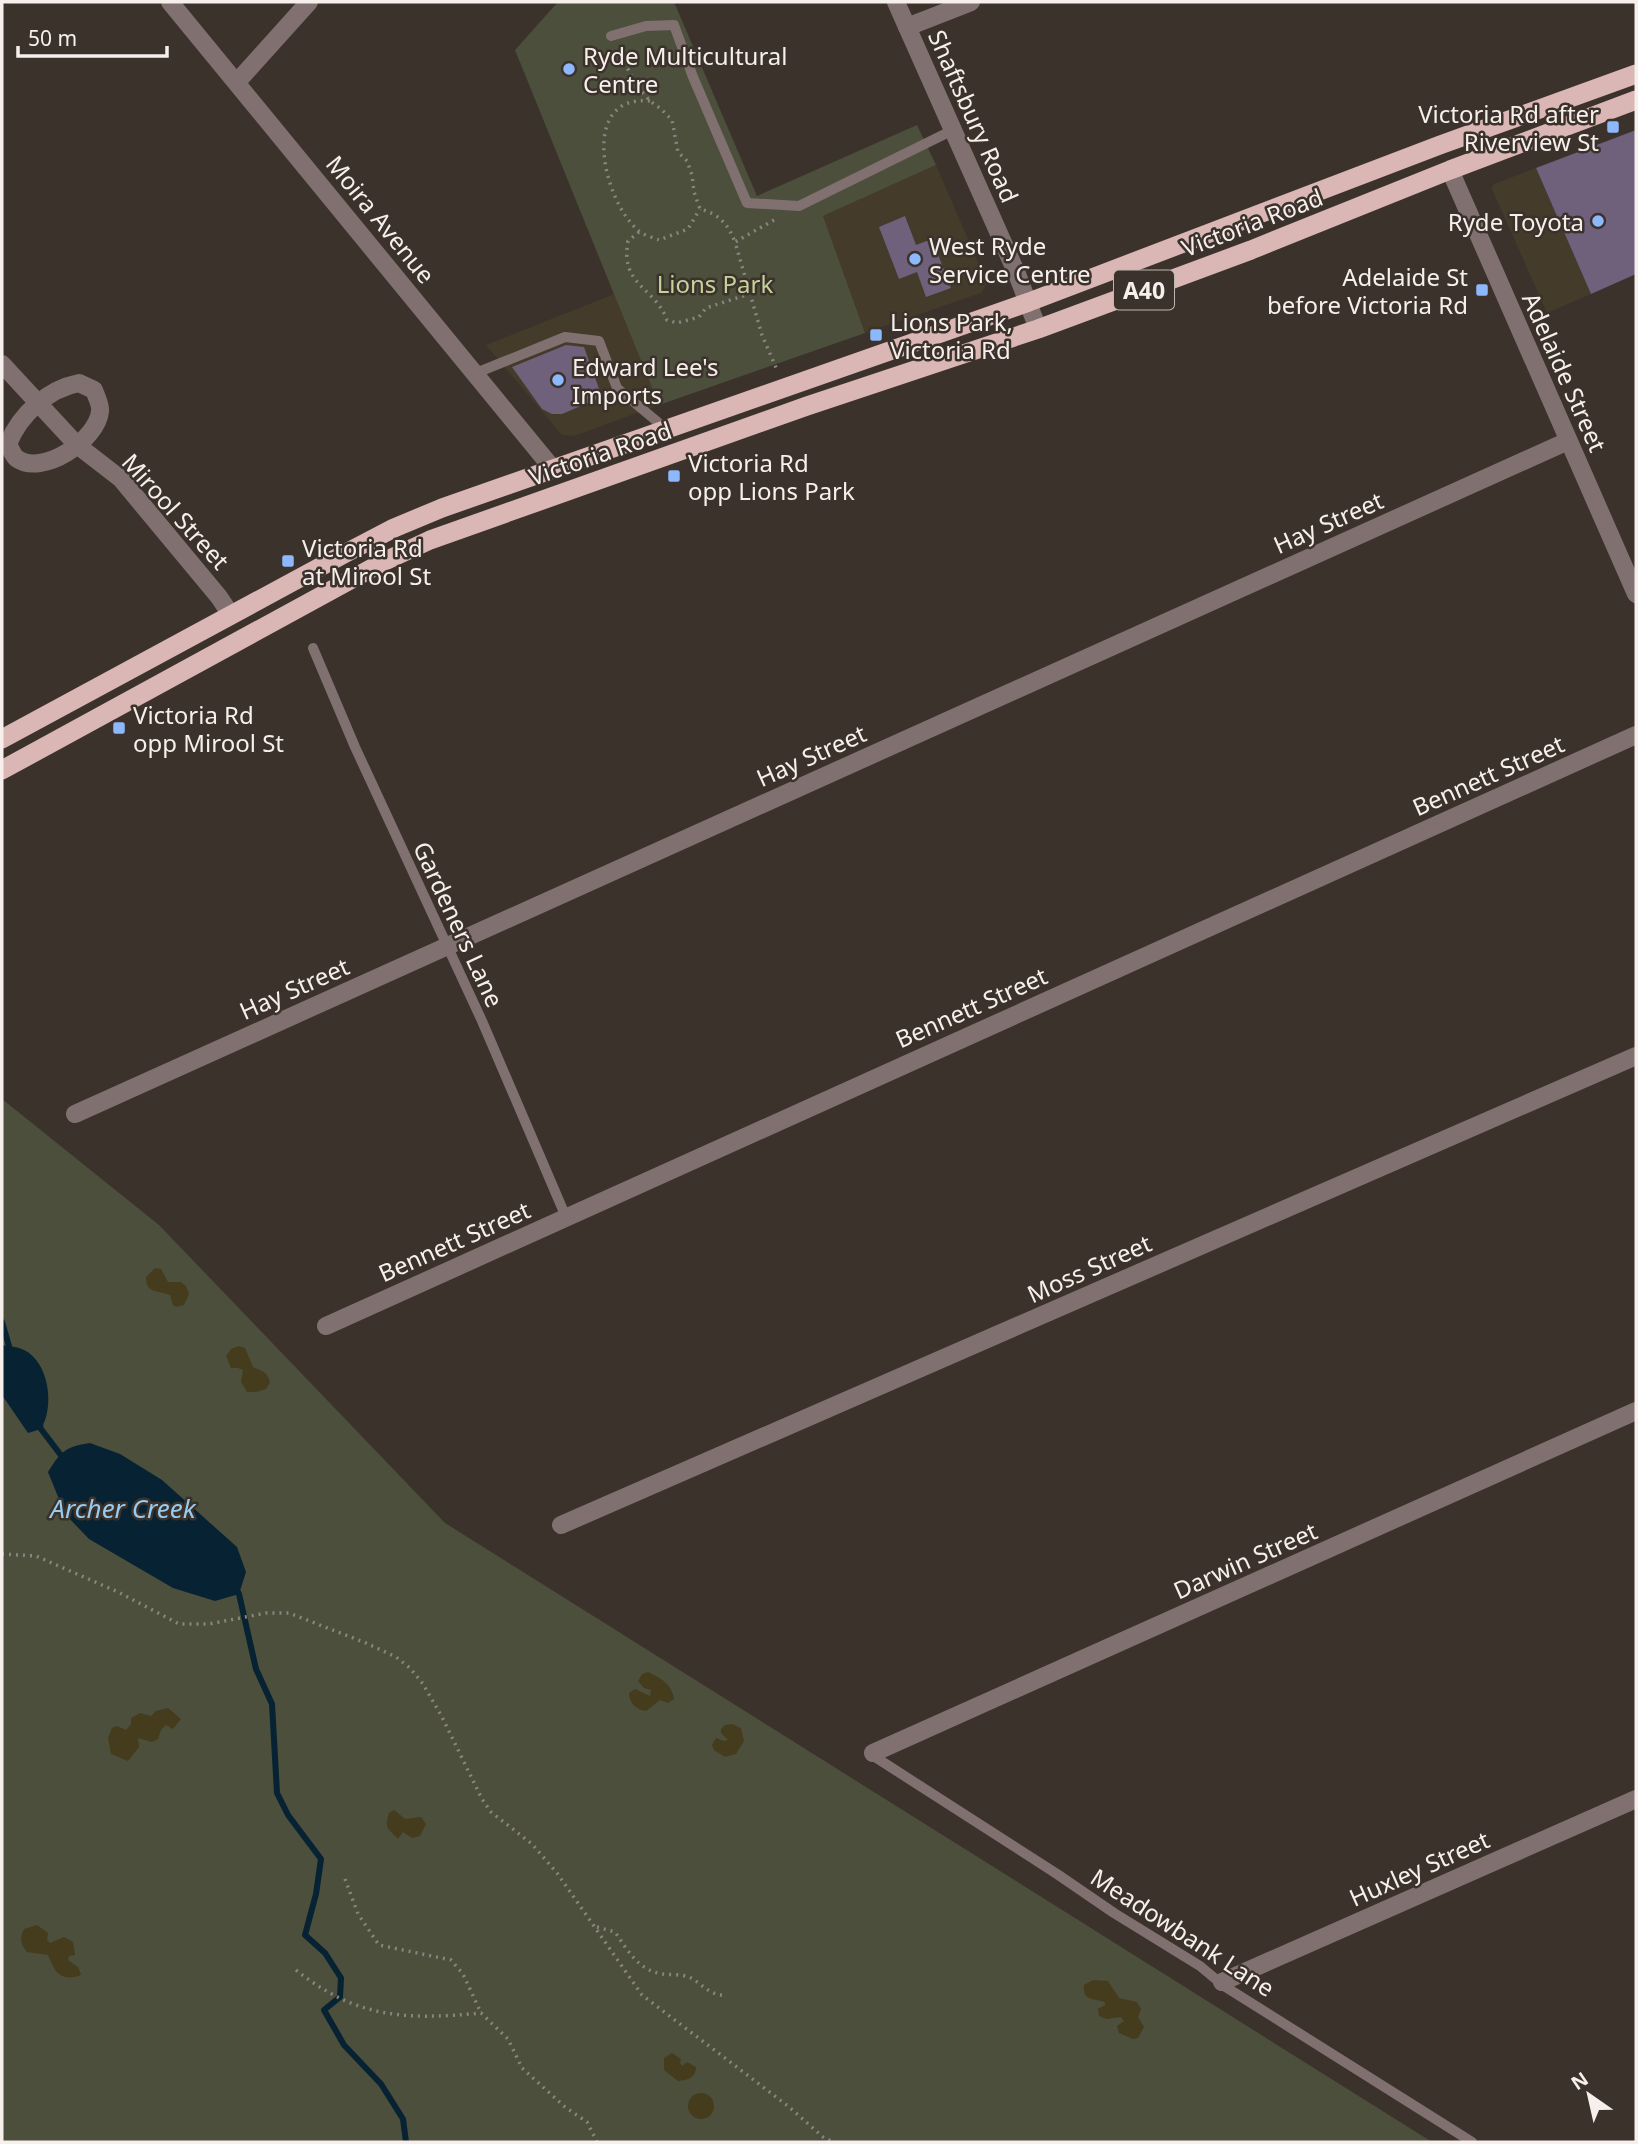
<svg xmlns="http://www.w3.org/2000/svg" width="1638" height="2144" viewBox="0 0 1638 2144" font-family="'Noto Sans',sans-serif">
	<style>
		.commercial { fill: #443b2a }
		.green { fill: #4b4f3c }
		.sand { fill: #443c1c }
		.water { fill: #072232 }
		.lines { fill: none; stroke-linecap: round; stroke-linejoin: round }
		.stream { stroke: #072232; stroke-width: 6 }
		.building { fill: #6f607b }
		.path { stroke: #8d8480; stroke-width: 3.5; stroke-dasharray: 2 5; stroke-linecap: butt }
		.service { stroke: #80706f; stroke-width: 10 }
		.minor { stroke: #80706f; stroke-width: 18 }
		.tertiary { stroke: #80706f; stroke-width: 18 }
		.trunk { stroke: #dab6b4; stroke-width: 19 }
		.poi-dot { fill: #8db9fc; stroke: #3c322c; stroke-width: 2.5 }
		.labels { text-anchor: middle; dominant-baseline: central; stroke-width: 5; stroke-linejoin: round; paint-order: stroke }
		.shield { fill: #3c322c; stroke: #beb6b2; stroke-width: 2 }
		.shield-label { font-size: 23px; font-weight: bold; fill: #f6efec }
		.poi-label { font-size: 24px; fill: #f6efec; stroke: #3c322c; text-anchor: start }
		.street-label { font-size: 24px; fill: #f6efec; stroke: #3c322c }
		.park-label { font-size: 24px; fill: #c5d29a; stroke: #3c322c }
		.water-label { font-size: 26px; font-style: italic; fill: #97cbf0; stroke: #3c322c }
	</style>
	<rect width="100%" height="100%" fill="#3c322c"/>
	<g class="commercial">
		<polygon points="936,165 987,283 981,293 865,333 823,216"/>
		<polygon points="1536,168 1591,294 1547,313 1492,189 1494,184"/>
		<polygon points="614,294 659,405 574,436 562,435 486,345"/>
	</g>
	<g class="green">
		<polygon points="558,2 674,2 757,196 917,125 936,165 823,216 865,333 659,405 515,50"/>
		<polygon points="2,1099 159,1225 445,1523 1432,2142 2,2142"/>
	</g>
	<g class="sand">
		<path d="M155,1268L161,1269L168,1282H181L186,1286L189,1294L184,1305L176,1307L173,1305L170,1295C158,1290 146,1294 146,1277Z"/>
		<path d="M239,1346L245,1348L253,1367C262,1371 267,1371 270,1382L266,1389L256,1392H247L241,1382L243,1370L238,1368H231L226,1356L231,1349Z"/>
		<path d="M648,1672C661,1678 672,1684 674,1699L668,1703L660,1700L646,1711C637,1710 629,1703 629,1693L635,1689L650,1696L651,1690L644,1688L638,1681L642,1674Z"/>
		<polygon points="168,1708 181,1719 173,1729 166,1725 161,1730 158,1739 152,1742 138,1738 139,1747 128,1761 111,1754 108,1738 112,1728 117,1726 126,1730 131,1724 131,1718 140,1713 151,1716 156,1711"/>
		<polygon points="732,1724 741,1728 744,1741 736,1754 725,1757 714,1750 712,1745 716,1738 724,1741 728,1740 721,1733 721,1729 725,1725"/>
		<path d="M394,1810L405,1819L421,1817L426,1824L420,1836L412,1838L403,1832L398,1839C388,1828 384,1829 389,1813Z"/>
		<path d="M37,1925L48,1933L47,1940L50,1943L64,1937L73,1942L75,1955L69,1956L68,1960L78,1967L81,1974L79,1976C59,1981 55,1972 48,1955L27,1952C21,1945 19,1938 24,1929Z"/>
		<path d="M1093,1980L1108,1981L1119,1998L1137,2002L1141,2009L1138,2017L1144,2027L1138,2038L1133,2039L1119,2033L1117,2026L1124,2021L1121,2017L1107,2019L1099,2016L1098,2009L1105,2005V2002C1095,1998 1082,2002 1084,1985Z"/>
		<path d="M672,2053L681,2059L680,2063L682,2066L687,2062L696,2067C696,2078 688,2080 678,2081L664,2070V2058Z"/>
		<circle cx="701" cy="2106" r="13"/>
	</g>
	<g class="water">
		<path d="M2,1345C8,1346 18,1347 24,1350C49,1362 55,1406 41,1429L28,1433L2,1395Z"/>
		<path d="M90,1443L120,1454L162,1480L237,1547L246,1572L239,1594L215,1601L173,1588L89,1539L65,1514L48,1472C61,1451 65,1447 90,1443Z"/>
	</g>
	<g class="lines">
		<g class="stream">
			<polyline points="2,1322 11,1353"/>
			<polyline points="39,1421 41,1429 63,1458"/>
			<polyline points="235,1587 239,1594 256,1669 272,1704 277,1793 288,1815 321,1859 316,1894 305,1935 325,1953 341,1978 340,1997 324,2010 344,2045 381,2084 403,2119 406,2142"/>
		</g>
	</g>
	<g class="building">
		<polygon points="1636,130 1636,274 1591,294 1536,168"/>
		<polygon points="905,216 916,245 932,239 951,288 926,297 917,272 899,279 879,227"/>
		<polygon points="566,345 584,347 602,397 562,414 552,414 542,409 512,367"/>
	</g>
	<g class="lines">
		<g class="path">
			<path d="M618,50L636,85L650,101L661,109L672,120L678,152L687,161L692,175L694,192L700,209C719,214 728,224 735,242"/>
			<path d="M650,101C578,94 603,202 639,231C644,235 653,238 659,240L688,229L700,209"/>
			<polyline points="774,220 735,242 762,335 777,370"/>
			<path d="M639,232L628,241C620,286 654,286 667,320L677,323L699,317L706,308L749,294"/>
			<polyline points="2,1554 36,1556 118,1592 179,1624 209,1624 266,1613 289,1613 366,1643 396,1657 410,1668 423,1684 442,1717 482,1799 491,1812 532,1844 557,1873 642,1995 788,2106 823,2137 833,2142"/>
			<polyline points="345,1879 358,1914 379,1945 451,1960 463,1974 481,2013"/>
			<path d="M597,1927L615,1932C628,1951 639,1971 663,1974C672,1975 683,1974 691,1978C702,1984 711,1996 724,1995"/>
			<path d="M296,1970C357,2019 407,2020 481,2013L508,2039L522,2068L565,2107L587,2122L597,2142"/>
		</g>
		<g class="service">
			<polyline points="611,36 646,26 674,25 693,77 747,203 799,206 953,130"/>
			<polyline points="476,373 565,337 599,341 617,388 666,429"/>
			<polyline points="313,648 355,747 482,1021 566,1217"/>
			<polyline points="873,1753 875,1757 1057,1874 1114,1913 1200,1966 1224,1986 1472,2142"/>
		</g>
		<g class="minor">
			<polyline points="170,2 553,469"/>
			<polyline points="907,27 971,2"/>
			<polyline points="237,82 309,2"/>
			<polyline points="2,364 77,445 121,479 219,597 231,615"/>
			<path d="M79,383L94,390C96,396 101,405 100,411C98,439 42,478 16,458C13,455 10,448 8,444C20,414 48,389 79,383Z"/>
			<polyline points="75,1114 1568,441"/>
			<polyline points="326,1326 1636,735"/>
			<polyline points="561,1525 1636,1056"/>
			<polyline points="873,1753 1636,1411"/>
			<polyline points="1222,1982 1636,1799"/>
		</g>
		<g class="tertiary">
			<polyline points="896,2 1017,274 1038,329"/>
			<polyline points="1450,170 1636,594"/>
		</g>
		<g class="trunk">
			<polyline points="2,739 344,554 394,528 442,508 1029,302 1440,145 1636,74"/>
			<polyline points="2,770 385,561 430,540 807,406 1038,329 1251,250 1450,170 1636,100"/>
		</g>
	</g>
	<g class="poi-dot">
		<circle cx="569" cy="69" r="7"/>
		<rect x="1606" y="120" width="14" height="14" rx="3.5"/>
		<circle cx="1598" cy="221" r="7"/>
		<circle cx="915" cy="259" r="7"/>
		<rect x="1475" y="283" width="14" height="14" rx="3.5"/>
		<rect x="869" y="328" width="14" height="14" rx="3.5"/>
		<circle cx="558" cy="380" r="7"/>
		<rect x="667" y="469" width="14" height="14" rx="3.5"/>
		<rect x="281" y="554" width="14" height="14" rx="3.5"/>
		<rect x="112" y="721" width="14" height="14" rx="3.5"/>
	</g>
	<g class="labels">
		<rect class="shield" x="1114" y="270.5" width="60" height="39" rx="5"/>
		<g class="shield-label">
			<text x="1144" y="290">A40</text>
		</g>
		<g class="poi-label">
			<text x="583" y="55">Ryde Multicultural<tspan x="583" dy="28">Centre</tspan></text>
			<text x="1599" y="113" text-anchor="end">Victoria Rd after<tspan x="1599" dy="28">Riverview St</tspan></text>
			<text x="1584" y="221" text-anchor="end">Ryde Toyota</text>
			<text x="929" y="245">West Ryde<tspan x="929" dy="28">Service Centre</tspan></text>
			<text x="1468" y="276" text-anchor="end">Adelaide St<tspan x="1468" dy="28">before Victoria Rd</tspan></text>
			<text x="890" y="321">Lions Park,<tspan x="890" dy="28">Victoria Rd</tspan></text>
			<text x="572" y="366">Edward Lee's<tspan x="572" dy="28">Imports</tspan></text>
			<text x="688" y="462">Victoria Rd<tspan x="688" dy="28">opp Lions Park</tspan></text>
			<text x="302" y="547">Victoria Rd<tspan x="302" dy="28">at Mirool St</tspan></text>
			<text x="133" y="714">Victoria Rd<tspan x="133" dy="28">opp Mirool St</tspan></text>
		</g>
		<g class="street-label">
			<text transform="translate(974 116) rotate(66)">Shaftsbury Road</text>
			<text transform="translate(381 219) rotate(51)">Moira Avenue</text>
			<text transform="translate(1252 222) rotate(-21)">Victoria Road</text>
			<text transform="translate(1565 372) rotate(66)">Adelaide Street</text>
			<text transform="translate(600 453) rotate(-19)">Victoria Road</text>
			<text transform="translate(176 511) rotate(48)">Mirool Street</text>
			<text transform="translate(1328 522) rotate(-24)">Hay Street</text>
			<text transform="translate(811 755) rotate(-24)">Hay Street</text>
			<text transform="translate(1488 775) rotate(-24)">Bennett Street</text>
			<text transform="translate(459 924) rotate(65)">Gardeners Lane</text>
			<text transform="translate(294 988) rotate(-24)">Hay Street</text>
			<text transform="translate(971 1007) rotate(-24)">Bennett Street</text>
			<text transform="translate(454 1241) rotate(-24)">Bennett Street</text>
			<text transform="translate(1089 1268) rotate(-24)">Moss Street</text>
			<text transform="translate(1245 1560) rotate(-24)">Darwin Street</text>
			<text transform="translate(1419 1868) rotate(-24)">Huxley Street</text>
			<text transform="translate(1183 1932) rotate(33)">Meadowbank Lane</text>
		</g>
		<g class="park-label">
			<text x="715" y="283">Lions Park</text>
		</g>
		<g class="water-label">
			<text x="123" y="1508">Archer Creek</text>
		</g>
	</g>
	<rect width="1638" height="2144" fill="none" stroke="#f6efec" stroke-width="7"/>
	<g transform="translate(1589 2095) rotate(326)" stroke="#3c322c" stroke-width="5" paint-order="stroke">
	<path d="M0-5L12 26L0 18L-12 26Z" fill="#f6efec"/>
	<text y="-10" font-size="19" font-weight="bold" text-anchor="middle" fill="#f6efec">N</text>
	</g>
	<path d="M18 46v10h149v-10" fill="none" stroke="#f6efec" stroke-width="3.5"/>
	<text x="28" y="46" font-size="21" fill="#f6efec" stroke="#3c322c" stroke-width="5" paint-order="stroke">50 m</text>
</svg>
